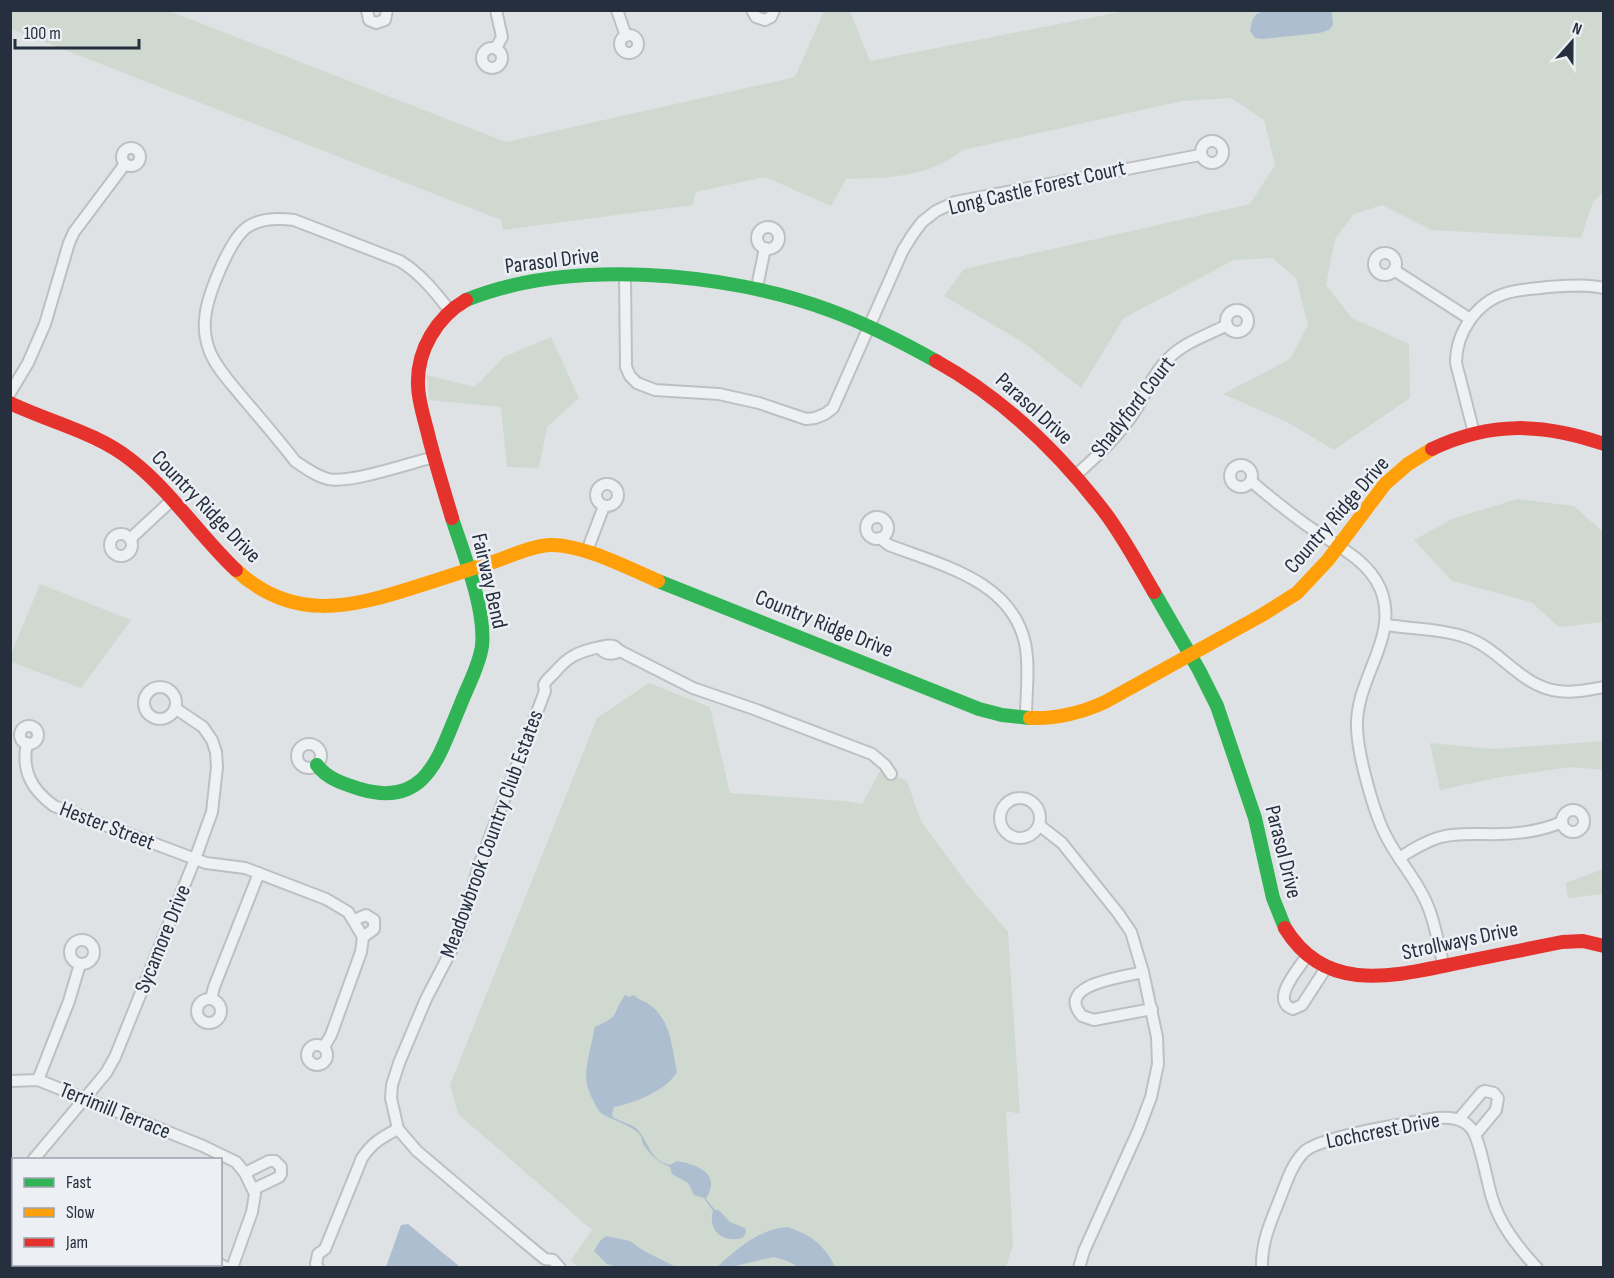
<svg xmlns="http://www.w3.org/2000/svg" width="1614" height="1278" viewBox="0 0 1614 1278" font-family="'Sofia Sans Condensed',sans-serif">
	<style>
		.green { fill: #d0d9d0 }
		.water { fill: #adbed1 }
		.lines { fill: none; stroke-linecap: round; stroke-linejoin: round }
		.street-casing { stroke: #bdc0c3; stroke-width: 14 }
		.street { stroke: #eff0f2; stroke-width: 10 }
		.fast { stroke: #30b455; stroke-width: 14 }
		.slow { stroke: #ff9f0a; stroke-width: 14 }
		.jam { stroke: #e5322d; stroke-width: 14 }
		.labels { text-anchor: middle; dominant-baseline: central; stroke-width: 5; stroke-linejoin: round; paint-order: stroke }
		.street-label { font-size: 22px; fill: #262f3e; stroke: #ecf0f5 }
	</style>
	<rect width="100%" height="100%" fill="#dfe2e5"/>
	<g class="green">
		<path d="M10,11H169L506,142L795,77L824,11H850L870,61L1125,11H1265L1259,12L1263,39L1320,33L1329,30L1332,11H1603V192L1593,202L1581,238L1431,230L1382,205L1354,214L1335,239L1326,285L1352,318L1409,344L1410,398L1334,450L1287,422L1223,394L1290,359L1308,325L1296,278L1272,258L1234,260L1124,318L1081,388L1024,343L944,296L964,269L1250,204L1275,165L1264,120L1231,98L1182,101L963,150C928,178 888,178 846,179L831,206L765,177L696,192L693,205L503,230L501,220L11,29Z"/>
		<polygon points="551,337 579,398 547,427 539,468 507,467 501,407 429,400 427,375 475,387 504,357"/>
		<polygon points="1517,499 1574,506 1603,532 1603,622 1559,627 1531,602 1452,581 1414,540 1452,519"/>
		<polygon points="40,584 131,620 81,688 11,662 11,654"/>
		<polygon points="649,683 710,707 730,793 845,801 862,804 880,771 907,781 921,821 968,885 1008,932 1020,1114 1006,1111 1013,1246 1006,1267 578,1267 571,1260 592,1230 458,1114 450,1085 597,718"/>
		<polygon points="1603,741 1603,770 1571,767 1501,777 1440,790 1430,743 1492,749"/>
		<polygon points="1603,869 1603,894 1568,898 1566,883"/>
	</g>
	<g class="water">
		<path d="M1265,11H1332L1333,25L1329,30L1320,33L1263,39L1255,38L1250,31C1252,20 1253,13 1265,11Z"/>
		<path d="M625,995L629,997L634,995C639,1001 645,1000 650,1005C671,1020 672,1048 677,1072C666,1091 634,1103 614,1107L612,1116C621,1124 634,1122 641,1134C650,1147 652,1161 670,1165L677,1161C691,1163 717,1171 710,1190C709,1194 707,1196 706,1199L715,1210H719L730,1222L745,1228L746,1232L743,1238C725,1243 707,1232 713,1211L704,1198L694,1195L688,1183L672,1174L670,1167C658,1162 650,1155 643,1144C642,1141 642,1138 640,1135C634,1127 614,1120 606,1116C599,1113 597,1108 594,1102C582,1080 586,1069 591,1045C593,1039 593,1033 595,1027C622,1015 611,1015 625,995Z"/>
		<polygon points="408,1224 460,1267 386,1267 401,1225"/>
		<path d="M787,1227C810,1234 825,1245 835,1267H799L787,1261L774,1257L731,1267H717C737,1249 759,1229 787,1227Z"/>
		<polygon points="606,1236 630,1241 644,1251 676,1267 617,1267 607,1264 594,1251 600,1241"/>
	</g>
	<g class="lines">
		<defs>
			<g id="street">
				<polyline points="367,10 369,20 376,23 385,20 387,10"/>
				<polyline points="617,10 626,36"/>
				<polyline points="752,10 756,17 765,20 771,17 774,10"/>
				<circle cx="629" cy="44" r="9"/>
				<circle cx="492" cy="58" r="10"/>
				<polyline points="496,48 502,37 496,10"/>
				<circle cx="1212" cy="152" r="11"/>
				<circle cx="131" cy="157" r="9"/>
				<circle cx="768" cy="238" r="11"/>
				<circle cx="1385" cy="264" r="11"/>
				<polyline points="1394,270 1470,319"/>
				<polyline points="625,275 626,367 630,376 637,383 655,390 719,394 759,403 806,419 815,418 825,414 833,408 903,250 913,234 922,222 936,211 955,202 1200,155"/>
				<polyline points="757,287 765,248"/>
				<circle cx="1237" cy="321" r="11"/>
				<polyline points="10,393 28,363 45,324 69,243 74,232 125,164"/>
				<path d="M1474,433L1456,363C1456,333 1476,302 1507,293C1520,289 1534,289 1548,287C1566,286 1585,284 1604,288"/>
				<path d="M434,457C410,463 349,484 328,479C316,476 305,468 295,461C278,439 260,418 242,397C231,383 217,369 210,352C206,342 204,331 205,320C206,298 230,237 249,226C262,218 279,218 294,220L400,261C421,274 435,292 450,311"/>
				<circle cx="1241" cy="476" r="11"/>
				<path d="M1075,476C1097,456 1119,436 1135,411C1146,394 1154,371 1170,357C1185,342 1208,335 1227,325"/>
				<path d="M1251,481C1268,496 1286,510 1305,524C1330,542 1367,558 1380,588C1401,637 1355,677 1357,728C1358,756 1374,814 1387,838C1399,861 1417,880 1427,904C1436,924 1438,946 1444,966"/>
				<circle cx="607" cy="495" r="11"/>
				<circle cx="877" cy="528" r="11"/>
				<circle cx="121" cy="545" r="11"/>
				<path d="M880,538L889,545C940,565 1011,580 1025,643C1030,667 1026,693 1026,717"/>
				<polyline points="130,539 172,500"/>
				<polyline points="587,551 604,506"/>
				<path d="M1387,625C1413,629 1443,629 1468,638C1501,650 1522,687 1558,691C1573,693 1588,690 1604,687"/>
				<path d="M600,648C605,655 613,655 620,651"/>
				<circle cx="160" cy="703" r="16"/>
				<circle cx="29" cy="735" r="9"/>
				<path d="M27,743C21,771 32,790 54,806L206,863L245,868L326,899L348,912L363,937L361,952L331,1035L324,1047"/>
				<circle cx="309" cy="756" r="12"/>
				<circle cx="1020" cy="818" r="20"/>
				<circle cx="1573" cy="821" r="11"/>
				<polyline points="1039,825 1062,843 1118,913 1131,932 1143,972 1157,1037 1158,1064 1151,1097 1139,1129 1084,1251 1079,1268"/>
				<path d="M1399,858C1412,850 1426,841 1441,837C1455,833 1470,834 1484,834C1511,835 1537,833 1562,822"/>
				<polyline points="354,920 366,915 374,920 374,929 363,937"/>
				<circle cx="82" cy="952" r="12"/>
				<path d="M1307,956C1299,968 1269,1001 1293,1009L1302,1005L1326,968"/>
				<path d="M1143,972C1124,977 1054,984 1082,1016L1094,1020L1152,1009"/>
				<polyline points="211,999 214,987 259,873"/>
				<circle cx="209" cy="1011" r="12"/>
				<circle cx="317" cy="1055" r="10"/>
				<polyline points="38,1080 69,1001 80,964"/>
				<polyline points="10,1081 38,1080 203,1146 236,1162 245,1173 255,1194 252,1212 232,1268"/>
				<polyline points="1459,1119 1482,1092 1485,1091 1494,1093 1498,1098 1496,1110 1476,1134"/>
				<polyline points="33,1160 106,1073 115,1057 195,859 212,812 217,767 216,752 212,740 203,727 175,708"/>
				<polyline points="245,1173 269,1161 275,1161 281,1167 281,1174 279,1177 254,1189"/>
				<polyline points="10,1182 14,1180"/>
				<polyline points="10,1255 14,1253"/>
				<polyline points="219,1264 227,1268"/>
				<path d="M318,1268L316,1264L318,1254L325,1249L362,1158C372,1143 382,1137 398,1129"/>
				<path d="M560,1268L553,1260L545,1259L522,1240L417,1151L398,1129L391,1098L392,1085L399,1063L426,999L453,947L461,926L479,866L545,691L544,685C547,678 551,677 556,671C568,657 578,652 596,648C604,647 606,644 614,646L620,651L693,688L754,709L872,754L885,765L891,774"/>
				<path d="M1262,1268C1261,1244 1270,1223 1279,1201C1286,1184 1291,1165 1304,1152C1320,1136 1410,1123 1437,1118C1450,1117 1462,1118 1471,1128C1480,1138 1487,1183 1492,1198C1500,1225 1518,1247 1537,1268"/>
			</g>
		</defs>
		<use href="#street" class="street-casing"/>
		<use href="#street" class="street"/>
		<g class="fast">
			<path d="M466,300C569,258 727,272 829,310C867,324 902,342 936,361"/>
			<polyline points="658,581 979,709 1002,715 1030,718"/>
			<polyline points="1154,592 1199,670 1217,706 1255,818 1273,898 1285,928"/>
			<path d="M317,765C327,779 344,784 360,789C427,809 439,755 460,706C467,687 479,667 482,646C486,609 463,553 452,518"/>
		</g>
		<g class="slow">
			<path d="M236,570C292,622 350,608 415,587C441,579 467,570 493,562C511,556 531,546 550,545C582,544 628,568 658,581"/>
			<path d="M1030,718C1057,719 1081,713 1105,702L1262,615L1297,593L1328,560L1385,484L1408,464L1432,449"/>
		</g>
		<g class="jam">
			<path d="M936,361C1001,397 1058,452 1103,510C1123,536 1138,565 1154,592"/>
			<path d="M10,403C49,422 96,432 131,460C171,491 199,535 236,570"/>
			<path d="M1432,449C1491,421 1543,423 1604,444"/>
			<path d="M452,518C444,491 436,465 429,438C425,420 418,402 418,384C417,350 437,317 466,300"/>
			<path d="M1285,928C1326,995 1394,976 1458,963C1493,956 1527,949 1562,942L1583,941L1604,946"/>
		</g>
	</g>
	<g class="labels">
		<g class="street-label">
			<text transform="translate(1037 188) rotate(-13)">Long Castle Forest Court</text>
			<text transform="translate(552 261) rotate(-7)">Parasol Drive</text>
			<text transform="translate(1133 407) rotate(-52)">Shadyford Court</text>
			<text transform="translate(1034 409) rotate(42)">Parasol Drive</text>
			<text transform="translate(206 507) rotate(46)">Country Ridge Drive</text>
			<text transform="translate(1337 515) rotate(-49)">Country Ridge Drive</text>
			<text transform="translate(489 581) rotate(77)">Fairway Bend</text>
			<text transform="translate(824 624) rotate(22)">Country Ridge Drive</text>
			<text transform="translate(107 826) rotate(21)">Hester Street</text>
			<text transform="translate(492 834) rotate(-70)">Meadowbrook Country Club Estates</text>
			<text transform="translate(1283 852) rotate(76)">Parasol Drive</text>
			<text transform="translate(163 939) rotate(-68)">Sycamore Drive</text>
			<text transform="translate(1460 941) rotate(-12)">Strollways Drive</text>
			<text transform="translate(115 1111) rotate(22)">Terrimill Terrace</text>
			<text transform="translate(1383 1131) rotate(-11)">Lochcrest Drive</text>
		</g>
	</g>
	<rect width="1614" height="1278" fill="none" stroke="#262f3e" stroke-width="24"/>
	<rect x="12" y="1158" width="210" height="108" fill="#ecf0f5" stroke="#9da3ac" stroke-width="1.5"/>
	<rect x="24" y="1178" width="30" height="9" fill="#30b455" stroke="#9da3ac" stroke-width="1.5"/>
	<text x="66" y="1188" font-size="18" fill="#262f3e">Fast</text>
	<rect x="24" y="1208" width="30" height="9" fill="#ff9f0a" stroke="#9da3ac" stroke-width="1.5"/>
	<text x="66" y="1218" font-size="18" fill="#262f3e">Slow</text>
	<rect x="24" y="1238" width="30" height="9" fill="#e5322d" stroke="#9da3ac" stroke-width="1.5"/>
	<text x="66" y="1248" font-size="18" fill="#262f3e">Jam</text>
	<g transform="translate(1572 42) rotate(21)" stroke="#ecf0f5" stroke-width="4.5" paint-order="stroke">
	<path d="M0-4.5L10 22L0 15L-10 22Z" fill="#262f3e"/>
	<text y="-9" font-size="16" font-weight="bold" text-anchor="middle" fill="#262f3e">N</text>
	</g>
	<path d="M15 39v9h124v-9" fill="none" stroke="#262f3e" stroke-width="3"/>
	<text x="24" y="39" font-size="18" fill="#262f3e" stroke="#ecf0f5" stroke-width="4.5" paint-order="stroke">100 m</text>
</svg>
